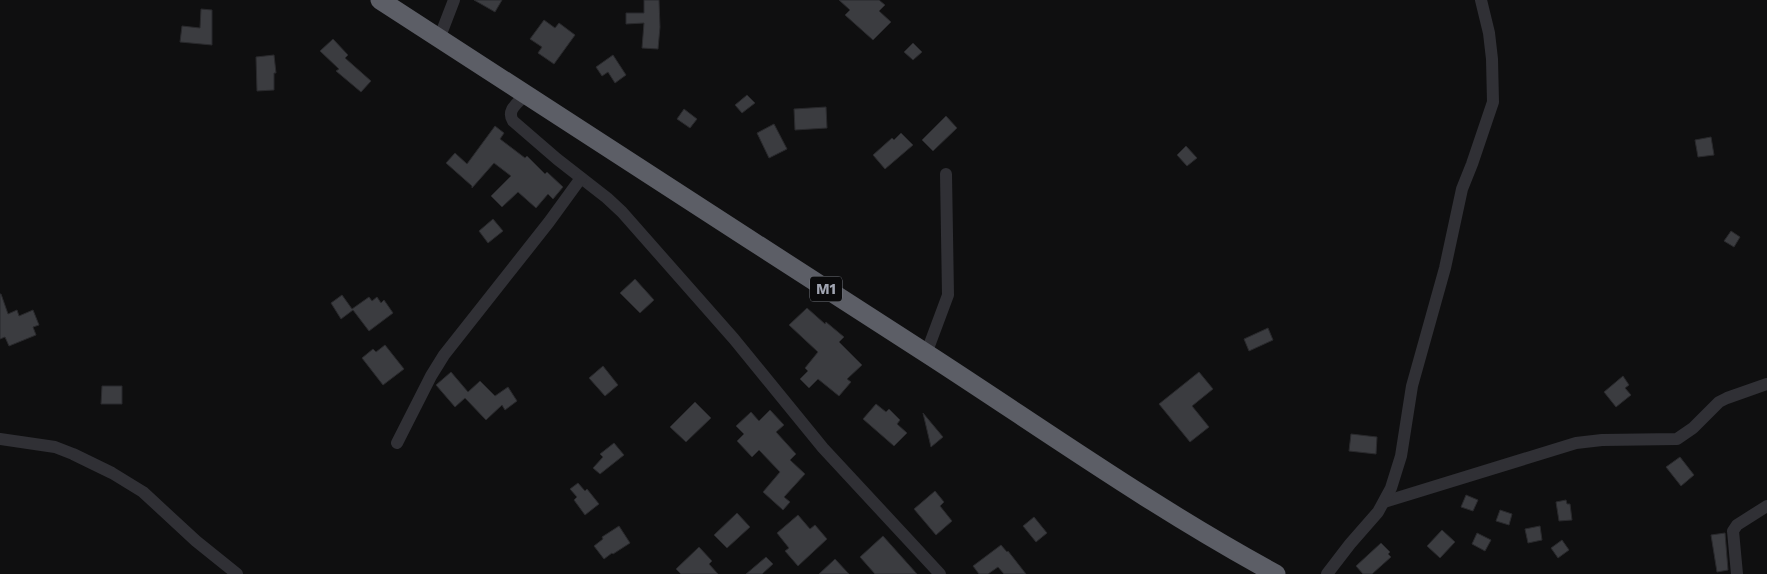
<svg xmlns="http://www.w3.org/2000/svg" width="1767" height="574" viewBox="0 0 1767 574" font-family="'Work Sans',sans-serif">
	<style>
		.building { fill: #3b3c40; stroke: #29292c }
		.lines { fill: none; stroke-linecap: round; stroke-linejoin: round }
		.minor { stroke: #303035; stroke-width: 12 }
		.highway { stroke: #5c5e66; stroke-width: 19 }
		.labels { text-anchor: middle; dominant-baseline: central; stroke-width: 4.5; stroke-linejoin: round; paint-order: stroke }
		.shield { fill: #0a0a0b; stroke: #73767f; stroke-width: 1 }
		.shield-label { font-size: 15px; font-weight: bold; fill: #a0a4b1 }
	</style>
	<rect width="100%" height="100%" fill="#0f0f10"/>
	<g class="building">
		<polygon points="474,0 502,0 495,12"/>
		<polygon points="644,0 659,0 660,27 658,49 642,48 644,23 626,24 626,13 644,13"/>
		<polygon points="839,0 879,0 885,5 879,11 891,22 873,40 845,15 850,10"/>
		<polygon points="201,9 212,10 212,45 180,42 182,26 200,28"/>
		<polygon points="544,20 555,28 559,23 575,35 554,64 538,53 542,47 530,39"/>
		<polygon points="333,39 348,55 345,58 371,81 361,92 336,71 339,69 320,51"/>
		<polygon points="913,43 922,52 913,60 904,52"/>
		<polygon points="274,55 276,73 274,73 274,90 257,91 256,57"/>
		<polygon points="613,55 626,75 615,83 608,72 602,76 596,67"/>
		<polygon points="747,95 755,103 742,113 735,105"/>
		<polygon points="826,107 827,128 795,130 794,109"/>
		<polygon points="684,109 697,119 690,128 677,119"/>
		<polygon points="946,116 957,128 933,151 922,140"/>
		<polygon points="774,124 787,149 769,158 757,133"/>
		<polygon points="495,126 504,133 500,139 525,158 527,156 545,174 547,172 563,187 553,199 548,194 536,208 518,192 502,207 491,196 511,176 494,163 472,188 472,186 446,163 455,153 467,164"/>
		<polygon points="901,133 913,145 885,169 873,155 892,138 894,140"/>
		<polygon points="1711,137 1714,155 1698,157 1695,140"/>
		<polygon points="1186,146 1197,158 1187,166 1177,155"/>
		<polygon points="493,219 503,231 488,243 479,231"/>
		<polygon points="1731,231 1740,237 1734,247 1724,241"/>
		<polygon points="635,279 654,300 640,313 620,293"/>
		<polygon points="0,294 1,294 8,314 17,310 19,316 33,310 39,325 33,327 36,335 9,346 5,337 0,339"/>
		<polygon points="342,295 352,309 369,297 372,301 377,297 381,303 384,300 393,313 369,331 353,310 341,319 331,303"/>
		<polygon points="807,308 825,324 826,322 844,337 839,342 862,365 847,379 851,382 839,396 818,379 809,388 800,379 808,371 805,368 818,352 789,325"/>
		<polygon points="1268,328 1273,340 1249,351 1244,339"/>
		<polygon points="385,345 404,369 383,385 362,358 373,349 376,352"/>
		<polygon points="603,366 618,385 605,396 589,378"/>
		<polygon points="451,372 468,392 480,381 495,396 508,387 517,401 505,410 502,405 486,420 465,398 455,407 436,385"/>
		<polygon points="1199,372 1213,389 1192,406 1209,427 1190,442 1159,404"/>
		<polygon points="1623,376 1629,385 1625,388 1631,395 1616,407 1604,392"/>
		<polygon points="102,386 122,386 122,404 101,404"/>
		<polygon points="695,402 711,418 686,442 670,427"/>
		<polygon points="876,404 886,412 889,409 900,420 897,424 907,433 894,446 863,419"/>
		<polygon points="770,410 784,425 776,432 796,454 790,460 805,474 784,497 790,502 783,510 763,492 780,472 759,450 752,457 737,441 744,434 736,426 751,412 759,421"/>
		<polygon points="923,413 943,437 931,447"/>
		<polygon points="1351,434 1377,437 1376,454 1349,451"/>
		<polygon points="614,443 624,455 600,474 593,468 603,457 600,454"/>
		<polygon points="1680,457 1694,475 1681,486 1666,467"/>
		<polygon points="578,483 585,491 587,489 599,504 585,515 574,500 577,497 570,489"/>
		<polygon points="935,491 944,502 940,506 952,521 936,535 914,509"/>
		<polygon points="1466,495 1478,500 1473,511 1461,507"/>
		<polygon points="1566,500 1567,504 1570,504 1572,520 1559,521 1556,502"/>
		<polygon points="1500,510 1512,514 1509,525 1496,521"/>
		<polygon points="737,513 750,527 727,548 714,535"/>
		<polygon points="798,515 810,529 815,525 827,539 798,566 785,551 789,548 777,533"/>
		<polygon points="1034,517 1047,533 1036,542 1023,526"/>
		<polygon points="619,526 630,543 613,554 612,553 604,559 594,546 603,539 602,537"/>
		<polygon points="1540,526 1542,540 1528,543 1525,529"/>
		<polygon points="1442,530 1455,542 1440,558 1427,546"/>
		<polygon points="1477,533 1491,540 1485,551 1472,544"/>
		<polygon points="1725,533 1728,570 1717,572 1711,535"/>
		<polygon points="883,536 917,574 875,574 860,557"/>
		<polygon points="1562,540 1569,550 1558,558 1551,548"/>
		<polygon points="1381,543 1390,552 1388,554 1391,557 1372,574 1363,574 1356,566"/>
		<polygon points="1001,545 1007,552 1008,551 1026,574 1004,574 998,567 988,574 979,574 973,566"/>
		<polygon points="699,547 712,561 709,564 718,574 681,574 676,569"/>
		<polygon points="766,557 773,564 762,574 746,574"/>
		<polygon points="835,559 849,574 819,574"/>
	</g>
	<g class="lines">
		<g class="minor">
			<polyline points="439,39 454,0"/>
			<path d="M525,95C518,103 506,110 513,121L557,159L607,198L622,212L734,339L823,448L940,574"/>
			<polyline points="926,354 948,295 946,174"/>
			<polyline points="0,439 55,447 73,454 112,473 143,492 196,541 237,574"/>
			<polyline points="397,443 431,376 444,355 549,222 581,178"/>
			<polyline points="1384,502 1576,443 1602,440 1677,439 1693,428 1719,402 1727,398 1767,384"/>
			<polyline points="1327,574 1350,544 1378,512 1391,488 1401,456 1412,386 1445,268 1462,189 1472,164 1493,102 1492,59 1489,33 1481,0"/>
			<polyline points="1737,574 1733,531 1737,525 1767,506"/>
		</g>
		<path class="highway" d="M380,0C563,120 748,238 932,357C1046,431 1156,509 1276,574"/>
	</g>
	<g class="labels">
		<rect class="shield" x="810" y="276.5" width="32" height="25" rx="4"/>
		<g class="shield-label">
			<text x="826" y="289">M1</text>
		</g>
	</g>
</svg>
